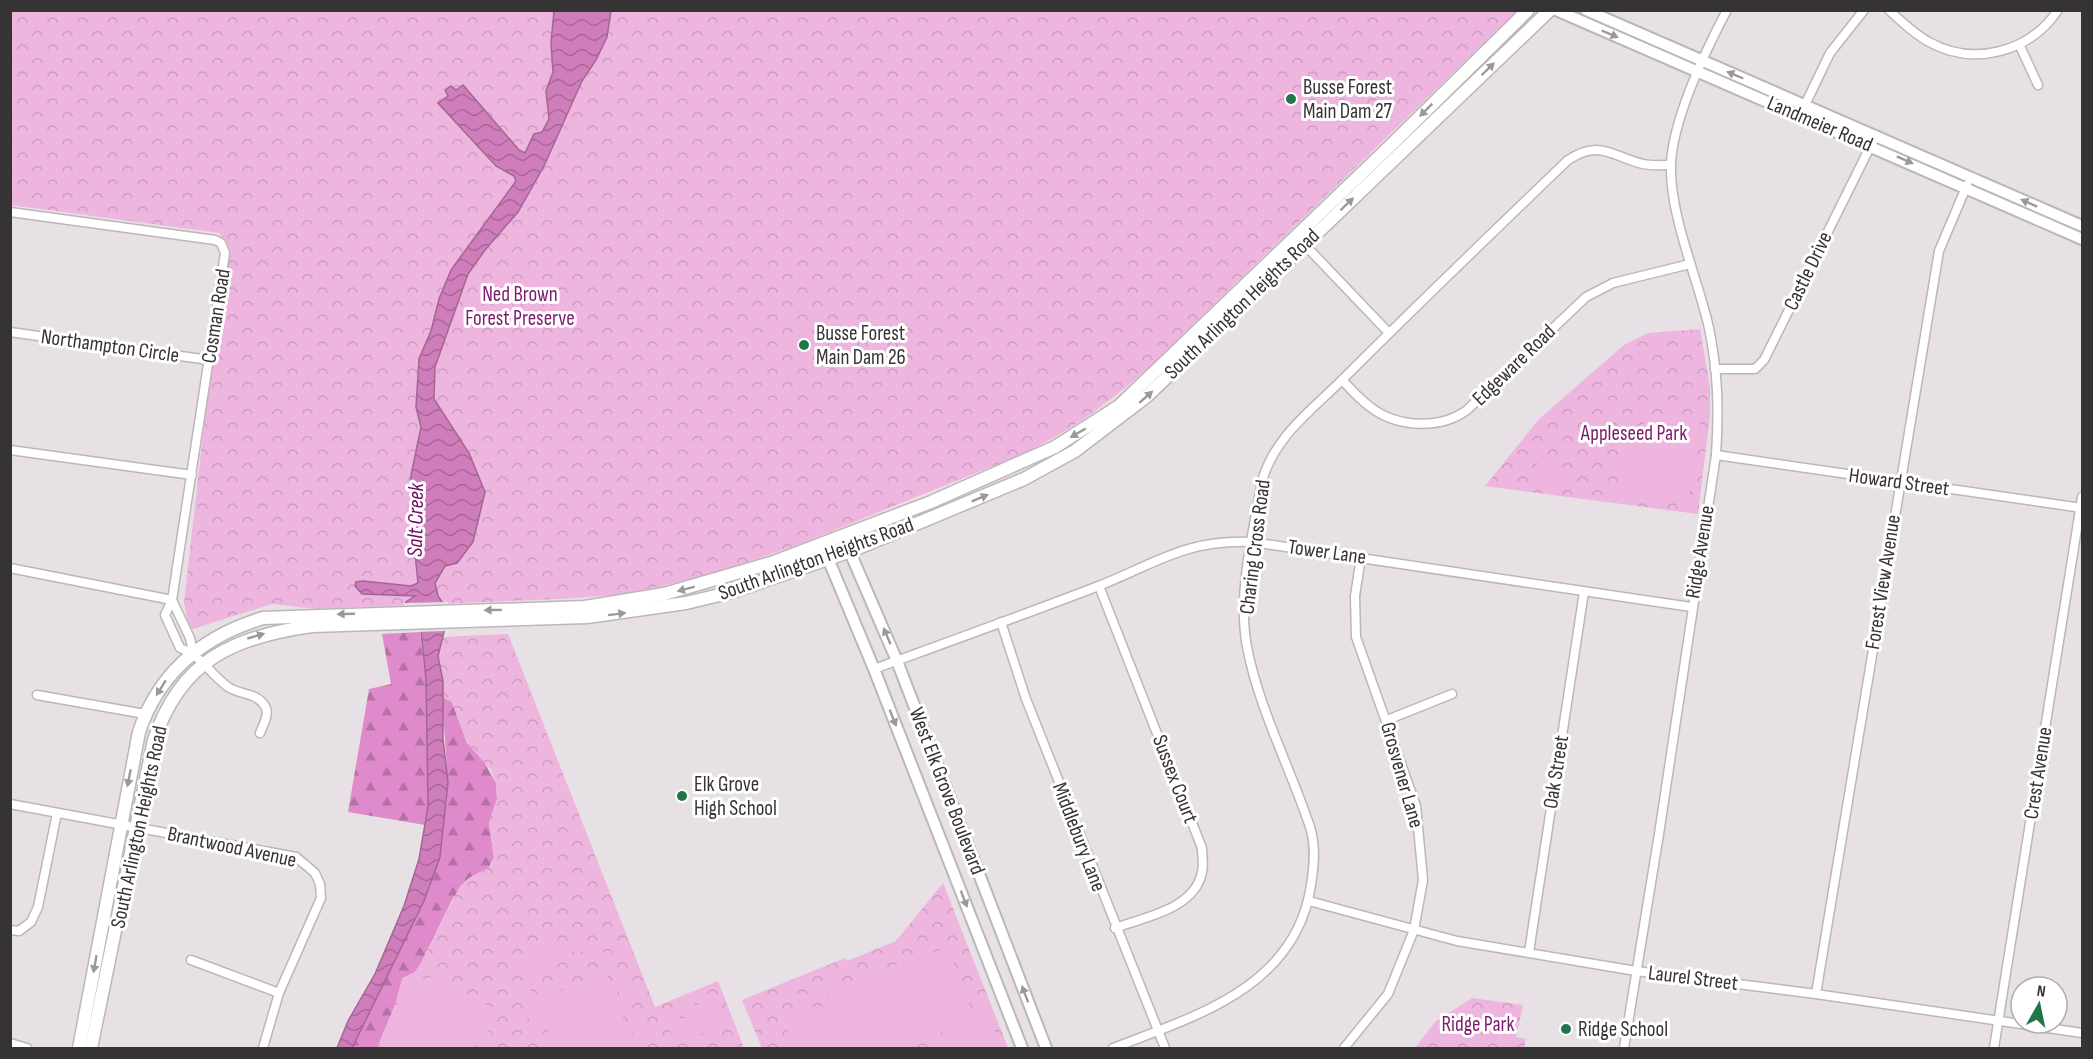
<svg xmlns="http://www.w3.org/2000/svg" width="2093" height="1059" viewBox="0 0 2093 1059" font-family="'Sofia Sans Condensed',sans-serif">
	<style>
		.forest { fill: url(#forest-firs) }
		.park { fill: url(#park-crowns) }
		.pitch { fill: #eeb5df }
		.water { fill: url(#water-waves); stroke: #a16793; stroke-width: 1.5 }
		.pier { fill: #e7e0e5 }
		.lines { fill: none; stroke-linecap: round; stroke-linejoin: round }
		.minor-casing { stroke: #bcb6ba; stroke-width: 11 }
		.tertiary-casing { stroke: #bcb6ba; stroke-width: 14 }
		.secondary-casing { stroke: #bcb6ba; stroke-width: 15 }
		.minor { stroke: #fff; stroke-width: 8 }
		.tertiary { stroke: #fff; stroke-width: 10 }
		.secondary { stroke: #fff; stroke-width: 12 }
		.oneway { fill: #9a999a }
		.poi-dot { fill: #1e764a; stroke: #fff; stroke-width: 2 }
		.labels { text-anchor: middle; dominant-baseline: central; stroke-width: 6; stroke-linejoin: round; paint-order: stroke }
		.poi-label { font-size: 21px; fill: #363335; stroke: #fff; text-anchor: start }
		.street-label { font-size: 21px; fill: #363335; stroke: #fff }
		.park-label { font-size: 21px; fill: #7e1b6c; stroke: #fff }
		.water-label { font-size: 22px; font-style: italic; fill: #720c62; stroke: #fff }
	</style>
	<defs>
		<pattern id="forest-firs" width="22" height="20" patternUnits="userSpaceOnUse" patternTransform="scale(1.5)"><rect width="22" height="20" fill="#df8bcb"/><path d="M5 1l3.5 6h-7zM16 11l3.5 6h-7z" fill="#b672a6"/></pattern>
		<pattern id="park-crowns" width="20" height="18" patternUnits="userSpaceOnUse" patternTransform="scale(1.5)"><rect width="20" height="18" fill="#eeb5df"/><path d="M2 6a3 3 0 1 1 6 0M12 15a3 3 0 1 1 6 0" fill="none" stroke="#cd9cc0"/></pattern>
		<pattern id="water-waves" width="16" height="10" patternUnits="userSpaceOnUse" patternTransform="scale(1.5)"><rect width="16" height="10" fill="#cf7dbb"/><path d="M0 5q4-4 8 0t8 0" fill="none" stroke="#a96799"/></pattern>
	</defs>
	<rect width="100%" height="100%" fill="#e7e0e5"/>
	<g class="forest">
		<polygon points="420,632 426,679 428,807 425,825 348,812 369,689 391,684 382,634"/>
		<polygon points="442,697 452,702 467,743 482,758 496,783 497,799 489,823 494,858 487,871 469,878 453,898 421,963 415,972 402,979 396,1003 377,1048 352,1048 424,901 441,853 448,782"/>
	</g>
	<g class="park">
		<path d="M11,11H1517L1147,369C1106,405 1073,429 1023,454L802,543L732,568L658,587L615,595L559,599L317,609L272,604L193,629L188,623L184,602L209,382L230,249L219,233L11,205Z"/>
		<polygon points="1700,329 1710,387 1710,415 1698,514 1485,486 1539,419 1624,345 1648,333"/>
		<path d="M508,634L655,1007L718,981L744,1048H377L396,1003L402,978L415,972L421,963L460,886L469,878L491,866L494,858L489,823L497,799L496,783L491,770L467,743L452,702L442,697C442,676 435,657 441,637Z"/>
		<polygon points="943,883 1008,1048 762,1048 742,1000 845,958 847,961 896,941"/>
		<polygon points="1472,998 1523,1005 1516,1037 1526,1039 1524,1048 1415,1048 1435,1022"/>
	</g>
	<g class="pitch">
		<polygon points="1656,414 1700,419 1689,498 1681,504 1615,494 1625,438"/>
		<polygon points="1538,460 1574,470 1568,490 1532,480"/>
		<path d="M568,942L589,944L606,953L611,951L648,1048H638C630,1027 619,983 606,967C582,936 533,954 531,992C530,1010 543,1032 550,1048H540C523,1005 502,955 568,942Z"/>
		<polygon points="948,947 971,1010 986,1008 1001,1048 942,1048 946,1031 897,1048 793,1048 781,1012 802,1006 832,1007 827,990"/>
		<polygon points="606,973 635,1048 554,1048 536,1000"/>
		<polygon points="429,977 498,1010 488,1031 473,1048 379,1048 407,985"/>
		<polygon points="711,996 723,1025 710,1030 698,1002"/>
		<polygon points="694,1004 706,1032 693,1037 681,1009"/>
		<polygon points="677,1011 689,1039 676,1045 664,1016"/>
	</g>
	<polygon class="water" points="554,11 611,11 607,37 596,60 582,81 544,166 518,212 485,250 468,274 435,367 434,399 469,453 485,492 473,542 457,563 445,566 435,583 438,596 446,608 447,620 438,656 443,681 443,739 448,782 440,857 424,901 352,1048 337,1048 348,1021 375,974 404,906 419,859 428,807 426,679 420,621 405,607 406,602 415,596 362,594 355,586 356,582 363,581 411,586 418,583 410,505 411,475 421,427 416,407 419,359 431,331 439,299 451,270 516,181 514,176 496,166 438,103 448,96 445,90 451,86 456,90 463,85 519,150 525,153 534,134 542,132 549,119 546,91 553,72 551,43"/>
	<polygon class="pier" points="448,602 450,621 446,631 417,632 417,622 404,611 404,603"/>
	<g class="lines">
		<defs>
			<g id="minor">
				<path d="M1889,10C1902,22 1914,34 1929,42C1974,67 2030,52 2058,10"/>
				<polyline points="2020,46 2038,85"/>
				<polyline points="1803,109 1830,53 1864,10"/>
				<path d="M10,212L215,240L221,243L225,253L172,600L165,615L180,648C201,655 210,674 228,687C240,695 256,692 265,706C270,714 263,725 260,733"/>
				<polyline points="1304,244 1388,332"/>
				<polyline points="10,332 209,360"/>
				<polyline points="1715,369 1755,369 1764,360 1876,135"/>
				<path d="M1342,380C1352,390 1361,401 1373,409C1400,428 1441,429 1467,410L1586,297L1613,283L1690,264"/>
				<polyline points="10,450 192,475"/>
				<polyline points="1716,455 2082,508"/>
				<polyline points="10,568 172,600"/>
				<path d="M1099,586L1202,848C1202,856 1204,865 1202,872C1195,909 1145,917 1115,928"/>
				<polyline points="172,600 190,638 193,652"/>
				<polyline points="1001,622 1026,699 1165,1048"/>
				<path d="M874,669C948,642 1023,615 1096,587C1155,564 1185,539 1252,542L1691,607"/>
				<polyline points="37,695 145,714"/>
				<polyline points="1387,720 1452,694"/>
				<polyline points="10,804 296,857 315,873 320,884 321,898 279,993 263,1048"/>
				<polyline points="1309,901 1457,941 1636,971 1816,994 2082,1033"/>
				<polyline points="10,930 19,931 31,922 38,907 57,813"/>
				<polyline points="1529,952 1584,592"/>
				<polyline points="191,960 279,993"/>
				<polyline points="1816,994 1939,251 1967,185"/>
				<polyline points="10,1043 27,1048"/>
				<path d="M1113,1048C1196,1016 1296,987 1311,885C1314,866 1316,846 1310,827C1290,767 1259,709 1247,647C1237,593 1253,534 1262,481C1275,436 1311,411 1343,379C1417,305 1492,233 1568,160C1600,139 1611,156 1643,164C1652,166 1662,165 1671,165"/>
				<polyline points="1344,1048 1388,994 1414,930 1423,880 1416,806 1356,637 1355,596 1361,557"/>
				<path d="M1624,1048L1659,834L1716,455C1719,410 1718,372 1709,328C1698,279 1669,214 1671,164C1673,119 1706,50 1727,10"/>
				<polyline points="1994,1048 2082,497"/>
			</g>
			<g id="tertiary">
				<polyline points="1556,10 2082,239"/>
				<polyline points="1586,10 2082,226"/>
				<polyline points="843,536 897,661 1046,1048"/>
				<polyline points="822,544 874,669 1022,1048"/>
			</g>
			<g id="secondary">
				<path d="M79,1048L139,732C159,672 204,636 263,618L585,607L664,594L771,563L931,502L1055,447L1119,406L1385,151L1528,10"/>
				<path d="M91,1048L154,740C181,660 233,637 312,626L587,617L686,603L732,592L851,551L1024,479L1075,451L1147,396L1550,10"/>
			</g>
		</defs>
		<use href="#minor" class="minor-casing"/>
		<use href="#tertiary" class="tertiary-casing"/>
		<use href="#secondary" class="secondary-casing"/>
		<use href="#minor" class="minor"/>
		<use href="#tertiary" class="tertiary"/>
		<use href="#secondary" class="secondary"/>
	</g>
	<defs><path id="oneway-solid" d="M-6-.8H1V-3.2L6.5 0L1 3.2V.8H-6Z" transform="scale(1.5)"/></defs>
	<g class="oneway">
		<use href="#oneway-solid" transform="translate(1610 34) rotate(23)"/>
		<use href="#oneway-solid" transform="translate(1488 69) rotate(-44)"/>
		<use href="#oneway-solid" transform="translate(1735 75) rotate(-157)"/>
		<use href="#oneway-solid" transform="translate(1426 110) rotate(135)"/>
		<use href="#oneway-solid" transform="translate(1905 160) rotate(24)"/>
		<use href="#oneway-solid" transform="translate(2029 203) rotate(-156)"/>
		<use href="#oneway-solid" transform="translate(1347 204) rotate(-44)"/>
		<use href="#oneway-solid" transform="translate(1146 397) rotate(-41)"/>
		<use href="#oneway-solid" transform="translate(1078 433) rotate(150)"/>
		<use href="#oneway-solid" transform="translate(980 498) rotate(-22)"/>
		<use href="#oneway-solid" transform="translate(686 589) rotate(165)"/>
		<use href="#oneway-solid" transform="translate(493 610) rotate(179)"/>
		<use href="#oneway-solid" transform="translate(346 614) rotate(178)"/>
		<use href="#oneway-solid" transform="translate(617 614) rotate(-7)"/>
		<use href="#oneway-solid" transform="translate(256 636) rotate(-16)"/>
		<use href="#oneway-solid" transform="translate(887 636) rotate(-113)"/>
		<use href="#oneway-solid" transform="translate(161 688) rotate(122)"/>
		<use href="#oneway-solid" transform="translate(893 718) rotate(68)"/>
		<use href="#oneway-solid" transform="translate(129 778) rotate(101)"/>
		<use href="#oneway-solid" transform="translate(964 899) rotate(69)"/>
		<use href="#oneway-solid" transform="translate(95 964) rotate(100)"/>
		<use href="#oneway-solid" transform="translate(1025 994) rotate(-111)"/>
	</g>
	<g class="poi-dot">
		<circle cx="1291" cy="99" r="6"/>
		<circle cx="804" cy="345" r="6"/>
		<circle cx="682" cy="796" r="6"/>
		<circle cx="1566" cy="1029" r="6"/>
	</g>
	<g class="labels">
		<g class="poi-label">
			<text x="1303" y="87">Busse Forest<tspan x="1303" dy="24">Main Dam 27</tspan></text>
			<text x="816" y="333">Busse Forest<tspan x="816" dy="24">Main Dam 26</tspan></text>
			<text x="694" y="784">Elk Grove<tspan x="694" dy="24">High School</tspan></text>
			<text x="1578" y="1029">Ridge School</text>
		</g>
		<g class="street-label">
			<text transform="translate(1820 124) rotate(23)">Landmeier Road</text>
			<text transform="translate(1808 271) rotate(-64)">Castle Drive</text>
			<text transform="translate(1242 304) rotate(-44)">South Arlington Heights Road</text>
			<text transform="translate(216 316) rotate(-81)">Cosman Road</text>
			<text transform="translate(110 346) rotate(8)">Northampton Circle</text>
			<text transform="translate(1514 365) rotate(-44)">Edgeware Road</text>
			<text transform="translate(1899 482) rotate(8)">Howard Street</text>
			<text transform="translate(1255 547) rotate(-83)">Charing Cross Road</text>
			<text transform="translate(1327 552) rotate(8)">Tower Lane</text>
			<text transform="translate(1700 552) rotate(-81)">Ridge Avenue</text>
			<text transform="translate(816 559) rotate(-20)">South Arlington Heights Road</text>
			<text transform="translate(1883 582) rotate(-81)">Forest View Avenue</text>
			<text transform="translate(1556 772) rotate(-81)">Oak Street</text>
			<text transform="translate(2038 773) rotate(-81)">Crest Avenue</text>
			<text transform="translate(1402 775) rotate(74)">Grosvener Lane</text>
			<text transform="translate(1175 779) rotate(69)">Sussex Court</text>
			<text transform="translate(947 791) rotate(69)">West Elk Grove Boulevard</text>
			<text transform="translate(139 827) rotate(-78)">South Arlington Heights Road</text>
			<text transform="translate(1079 837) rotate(69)">Middlebury Lane</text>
			<text transform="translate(232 847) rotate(12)">Brantwood Avenue</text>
			<text transform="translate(1693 978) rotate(7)">Laurel Street</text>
		</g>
		<g class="park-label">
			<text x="520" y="294">Ned Brown<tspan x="520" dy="24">Forest Preserve</tspan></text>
			<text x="1634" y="433">Appleseed Park</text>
			<text x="1478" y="1024">Ridge Park</text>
		</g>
		<g class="water-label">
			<text transform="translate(416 520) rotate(-89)">Salt Creek</text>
		</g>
	</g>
	<rect width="2093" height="1059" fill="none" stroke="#363335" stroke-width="24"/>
	<g transform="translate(2039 1005) rotate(9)"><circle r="28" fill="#ffffff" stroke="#afadae" stroke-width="1.5"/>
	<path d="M0-4.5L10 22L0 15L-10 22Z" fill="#1e764a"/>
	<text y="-9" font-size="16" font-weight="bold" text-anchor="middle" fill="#363335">N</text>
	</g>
</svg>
